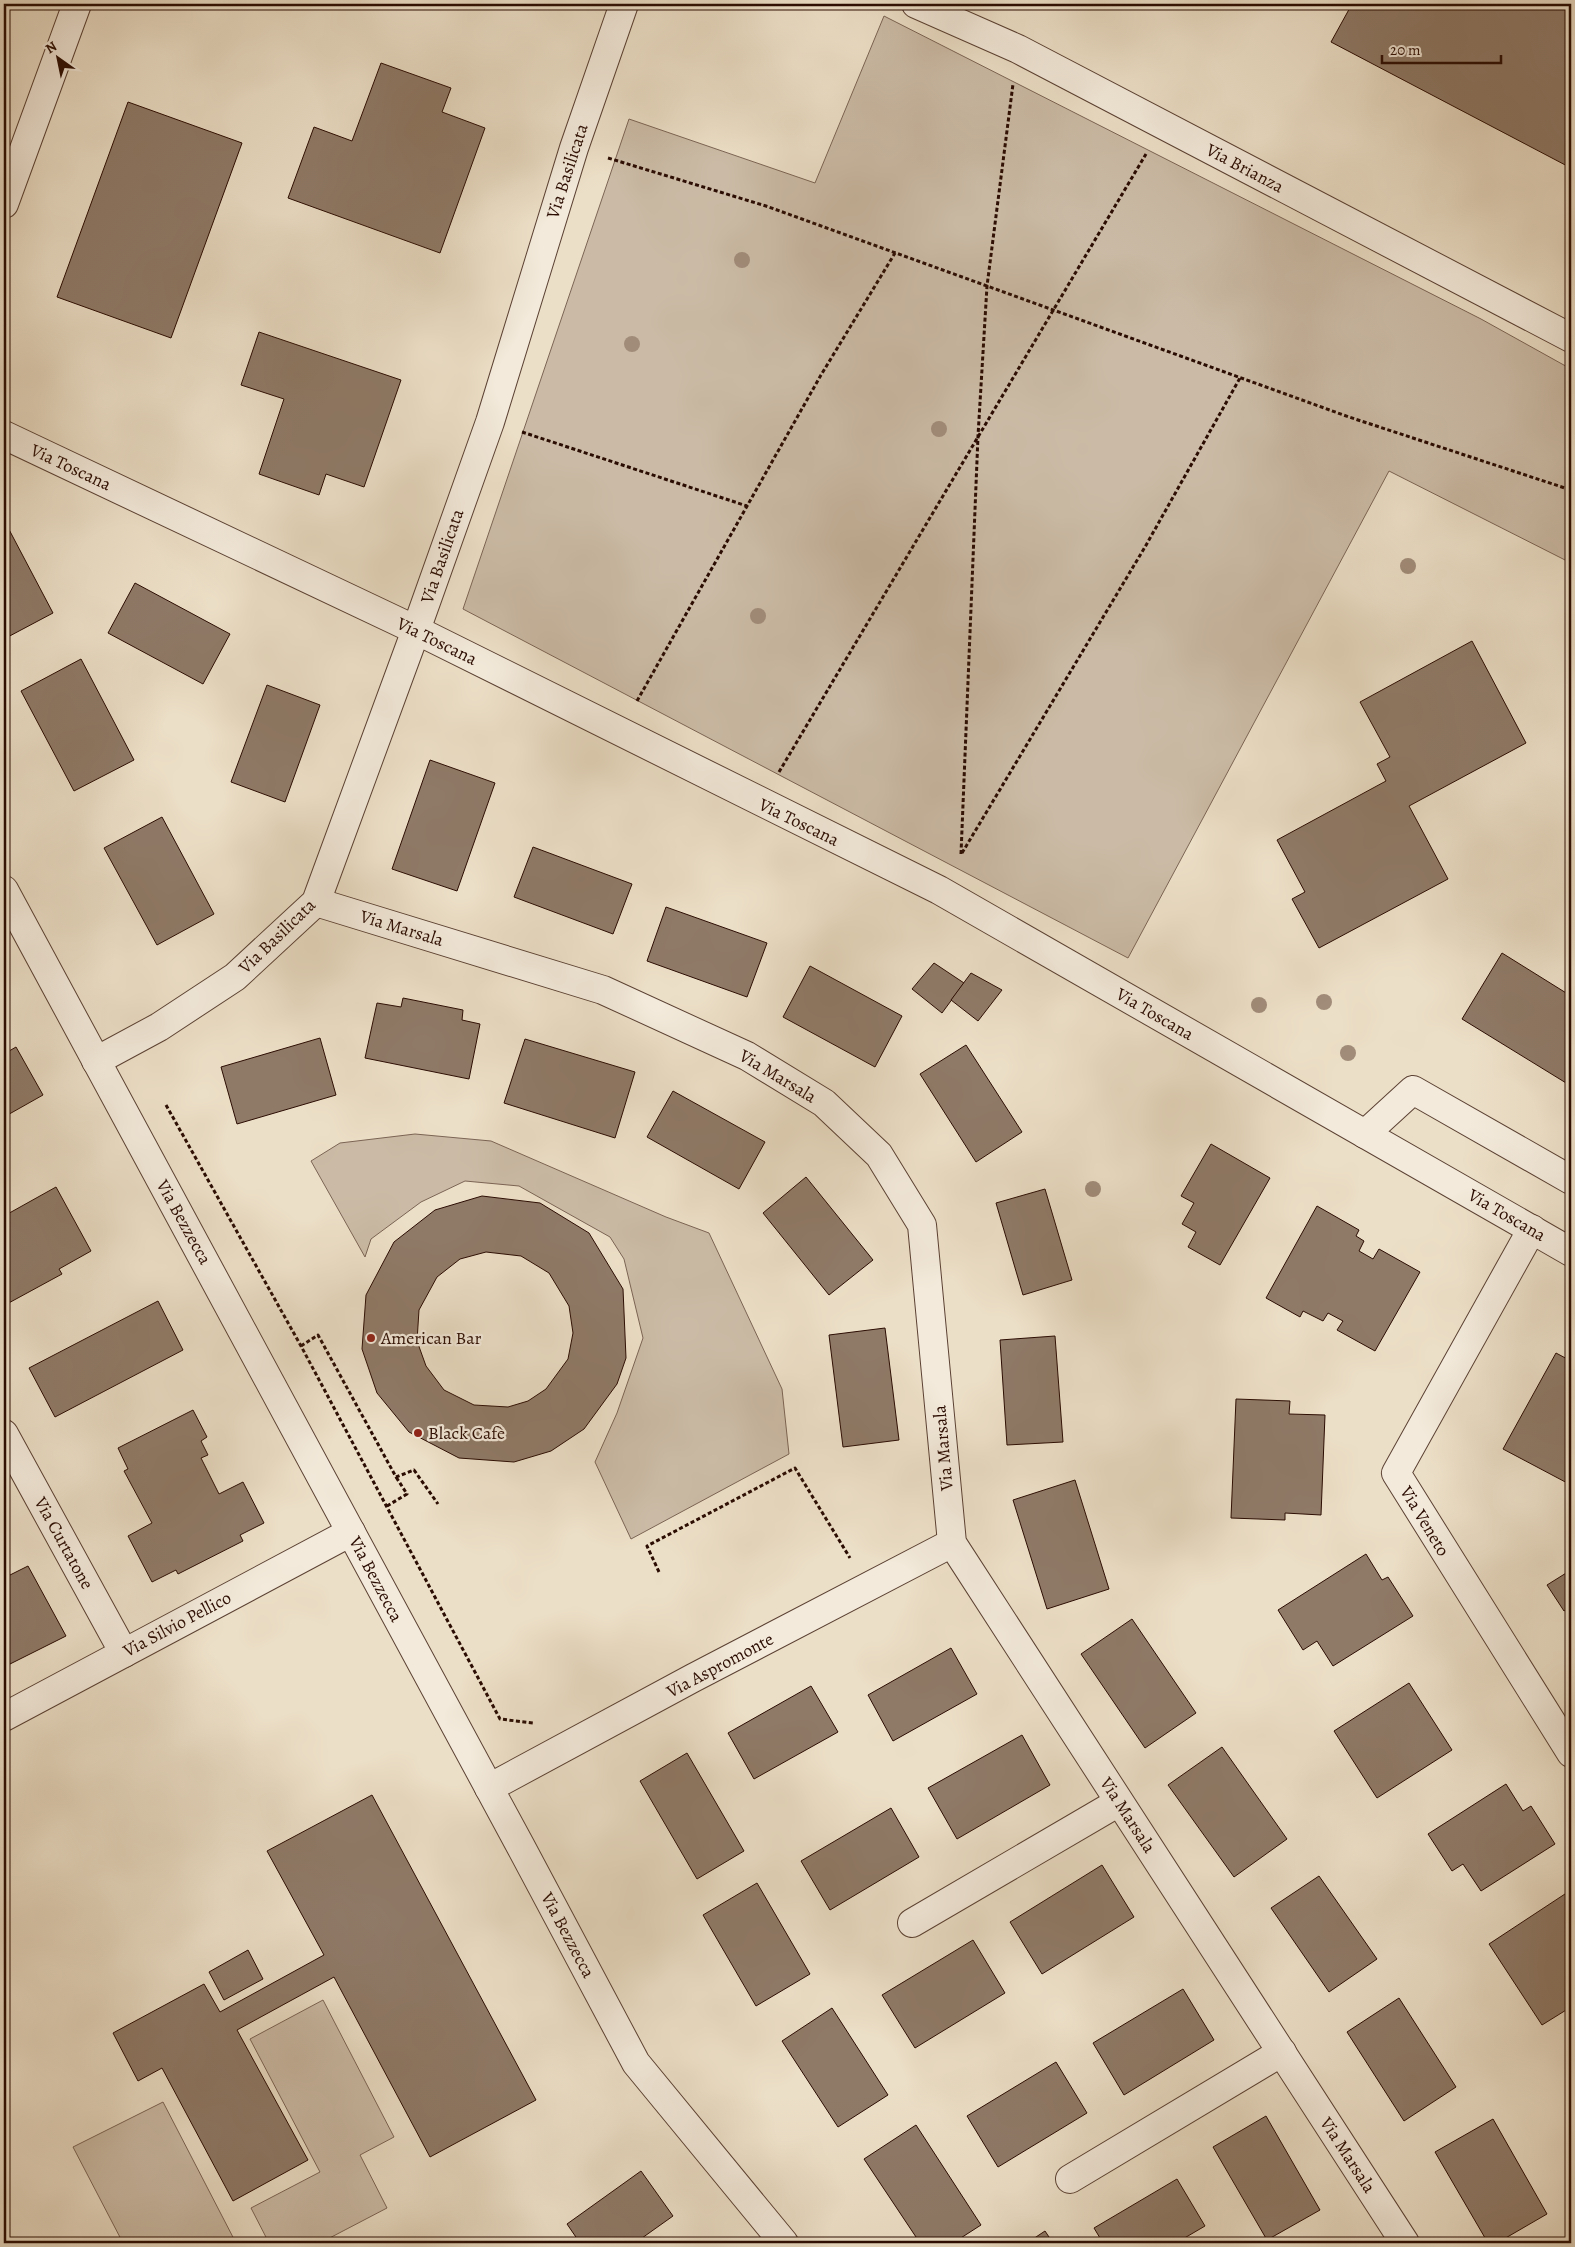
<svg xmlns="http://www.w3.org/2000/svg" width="1575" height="2247" viewBox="0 0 1575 2247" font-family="Alegreya,serif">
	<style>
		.green { fill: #cbbba6; stroke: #7b6454 }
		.building { fill: #8f7a68; stroke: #2b0c02; fill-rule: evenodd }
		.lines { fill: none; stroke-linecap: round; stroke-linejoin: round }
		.minor-casing { stroke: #5b4133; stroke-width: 30 }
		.path { stroke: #2b0c02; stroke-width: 3; stroke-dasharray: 4 2.5; stroke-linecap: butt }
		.minor { stroke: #f3eadb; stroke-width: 28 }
		.tree { fill: #a18c7a }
		.poi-dot { fill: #8f2418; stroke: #f3eadb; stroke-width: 2 }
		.labels { text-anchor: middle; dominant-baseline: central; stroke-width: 4.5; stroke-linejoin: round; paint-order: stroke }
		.street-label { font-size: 18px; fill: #2b0c02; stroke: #f3eadb }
		.poi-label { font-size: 18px; fill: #2b0c02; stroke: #f3eadb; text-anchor: start }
	</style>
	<rect width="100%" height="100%" fill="#ecdfc7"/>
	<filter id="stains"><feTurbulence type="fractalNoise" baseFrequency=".004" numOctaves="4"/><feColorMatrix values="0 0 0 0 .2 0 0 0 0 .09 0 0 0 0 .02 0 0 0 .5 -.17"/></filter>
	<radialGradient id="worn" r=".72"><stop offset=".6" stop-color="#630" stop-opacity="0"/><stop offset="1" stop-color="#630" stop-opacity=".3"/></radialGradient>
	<g class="green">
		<polygon points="884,16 1481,319 1571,369 1571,563 1389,471 1128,958 463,609 629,119 815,183"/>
		<polygon points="415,1134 491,1141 666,1217 709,1233 782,1389 789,1454 631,1539 595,1462 617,1413 643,1338 624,1259 610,1237 519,1186 465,1181 421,1202 371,1239 365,1257 311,1161 340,1143"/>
		<polygon points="323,2000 394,2137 360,2155 387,2208 320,2243 269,2243 251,2208 320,2172 250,2039"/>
		<polygon points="163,2102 236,2243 123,2243 73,2147"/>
	</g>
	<g class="building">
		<polygon points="1352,4 1571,4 1571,168 1331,42"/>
		<polygon points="381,63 451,88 442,112 485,128 440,253 288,198 314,127 352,141"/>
		<polygon points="128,102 242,143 171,338 57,297"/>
		<polygon points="259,332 401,380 364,487 326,474 319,495 259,474 284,399 241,385"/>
		<polygon points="4,520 53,613 4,639"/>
		<polygon points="135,583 230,634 203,684 108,633"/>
		<polygon points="1472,641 1526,743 1409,806 1448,879 1319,948 1292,899 1305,892 1277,840 1386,781 1377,764 1390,757 1360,702"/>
		<polygon points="81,659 134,760 74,791 21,691"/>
		<polygon points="267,685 320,705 285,802 231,782"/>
		<polygon points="430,760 495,783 457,891 392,869"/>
		<polygon points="162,817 214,914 157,945 104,848"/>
		<polygon points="533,847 632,884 613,934 514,897"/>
		<polygon points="666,907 767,943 747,997 647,961"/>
		<polygon points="1502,953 1571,996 1571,1086 1462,1019"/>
		<polygon points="934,963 964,983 942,1013 912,989"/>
		<polygon points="810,966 902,1016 875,1067 783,1017"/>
		<polygon points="971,973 1002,990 978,1021 951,1000"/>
		<polygon points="403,998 463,1010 462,1020 480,1024 469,1079 365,1058 377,1003 401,1007"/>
		<polygon points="320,1038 336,1095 237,1124 221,1067"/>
		<polygon points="525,1039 635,1072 615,1138 504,1103"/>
		<polygon points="966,1045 1022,1132 976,1162 920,1074"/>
		<polygon points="16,1047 43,1095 4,1117 4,1054"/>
		<polygon points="673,1091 765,1142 739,1189 647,1137"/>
		<polygon points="1211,1144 1270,1178 1220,1265 1188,1247 1196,1232 1182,1224 1194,1203 1181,1196"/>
		<polygon points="806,1177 873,1260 829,1295 763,1213"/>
		<polygon points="56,1187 91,1251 59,1269 62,1274 5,1305 4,1216"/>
		<polygon points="1045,1189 1072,1280 1023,1295 996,1203"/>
		<path d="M482,1196L540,1203L589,1233L623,1289L626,1358L617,1384L584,1429L551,1451L514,1462L459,1458L409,1432L377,1393L362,1349L366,1295L394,1242L435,1210ZM486,1252L521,1256L549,1273L569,1306L573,1333L568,1359L546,1389L528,1401L508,1407L474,1405L444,1390L426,1366L417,1341L419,1310L437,1277L460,1259Z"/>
		<polygon points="1317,1206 1359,1230 1356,1236 1364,1241 1359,1251 1373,1259 1379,1249 1420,1272 1375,1351 1337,1330 1343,1321 1328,1313 1323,1321 1303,1311 1300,1317 1266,1298"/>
		<polygon points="158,1301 183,1350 55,1417 29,1368"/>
		<polygon points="885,1328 899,1440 843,1447 829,1335"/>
		<polygon points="1055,1336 1063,1442 1007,1445 1000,1340"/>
		<polygon points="1556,1353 1571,1361 1571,1485 1503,1449"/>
		<polygon points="1236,1399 1290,1401 1289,1414 1325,1415 1321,1515 1285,1513 1285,1520 1231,1518"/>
		<polygon points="193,1410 207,1437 201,1441 208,1455 201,1458 219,1494 243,1482 264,1523 240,1535 243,1541 178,1574 176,1570 152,1582 128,1536 152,1523 124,1471 128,1469 118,1448"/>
		<polygon points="1075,1480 1109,1589 1047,1609 1013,1500"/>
		<polygon points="1366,1554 1382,1580 1388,1577 1413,1616 1333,1666 1317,1641 1303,1650 1278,1610"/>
		<polygon points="28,1566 66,1636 4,1667 4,1578"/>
		<polygon points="1571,1570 1571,1610 1569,1608 1564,1611 1547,1585"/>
		<polygon points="1132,1619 1196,1713 1145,1748 1081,1654"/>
		<polygon points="951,1648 977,1694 893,1741 868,1695"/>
		<polygon points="1409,1683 1452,1750 1377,1798 1334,1731"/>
		<polygon points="811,1686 838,1732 754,1779 728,1733"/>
		<polygon points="1022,1735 1050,1785 957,1839 928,1788"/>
		<polygon points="1222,1747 1287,1839 1234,1877 1168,1785"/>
		<polygon points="687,1753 744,1851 697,1879 640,1781"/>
		<polygon points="1506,1784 1523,1811 1531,1806 1555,1844 1481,1891 1463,1864 1452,1871 1428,1834"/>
		<polygon points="372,1795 536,2100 430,2157 334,1977 237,2030 308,2160 233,2201 162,2068 138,2081 113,2033 204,1984 220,2012 324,1955 267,1851"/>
		<polygon points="891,1808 919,1857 830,1910 801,1861"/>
		<polygon points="1102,1865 1134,1917 1042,1974 1010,1922"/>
		<polygon points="1319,1876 1377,1959 1329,1992 1271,1908"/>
		<polygon points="757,1883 810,1974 756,2006 703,1915"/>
		<polygon points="1568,1892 1571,1897 1571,2007 1542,2025 1489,1944"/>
		<polygon points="973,1940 1005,1993 915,2048 882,1995"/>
		<polygon points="248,1950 263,1979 224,2000 209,1972"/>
		<polygon points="1183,1989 1214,2040 1124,2095 1093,2043"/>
		<polygon points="1399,1998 1456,2087 1404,2121 1347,2032"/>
		<polygon points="832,2008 888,2095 838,2127 782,2041"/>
		<polygon points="1056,2062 1087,2113 998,2167 967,2116"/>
		<polygon points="1266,2116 1320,2210 1267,2240 1213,2147"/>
		<polygon points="1493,2119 1547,2214 1497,2243 1488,2243 1435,2152"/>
		<polygon points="916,2125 981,2225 953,2243 920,2243 864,2159"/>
		<polygon points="641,2171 673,2216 635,2243 580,2243 567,2224"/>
		<polygon points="1177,2179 1205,2226 1176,2243 1103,2243 1094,2228"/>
		<polygon points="1045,2231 1053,2243 1027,2243"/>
	</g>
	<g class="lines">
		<defs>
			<g id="minor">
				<polyline points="916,4 1018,49 1571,338"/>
				<polyline points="4,204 77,4"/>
				<polyline points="4,435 416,630 939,890 1571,1252"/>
				<polyline points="4,890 521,1847 636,2063 784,2243"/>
				<polyline points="316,902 603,990 747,1056 824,1103 879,1155 922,1225 952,1543 1405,2243"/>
				<polyline points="96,1061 159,1027 235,977 316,902 416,630 490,422 574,148 624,4"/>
				<polyline points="1365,1134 1413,1090 1571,1180"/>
				<polyline points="1532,1229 1396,1473 1571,1753"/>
				<polyline points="4,1434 124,1653"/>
				<polyline points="4,1717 351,1532"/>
				<polyline points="489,1788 693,1678 952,1543"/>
				<polyline points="912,1923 1119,1802"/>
				<polyline points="1070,2179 1282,2052"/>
			</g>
		</defs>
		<use href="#minor" class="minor-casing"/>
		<g class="path">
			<polyline points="608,158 766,206 1349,417 1571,490"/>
			<polyline points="522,432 747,506"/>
			<polyline points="637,701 821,375 895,253"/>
			<polyline points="779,772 1146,154"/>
			<polyline points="962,853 1145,547 1240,378"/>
			<polyline points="961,854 978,436 987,286 1013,84"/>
			<polyline points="166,1105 301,1346 500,1719 533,1723"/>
			<polyline points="301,1346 318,1335 396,1477 414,1470 438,1504"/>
			<polyline points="387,1506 407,1494 396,1477"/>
			<polyline points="659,1572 647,1546 795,1468 850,1558"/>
		</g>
		<use href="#minor" class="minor"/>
	</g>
	<g class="tree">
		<circle cx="742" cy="260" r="8"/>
		<circle cx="632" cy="344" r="8"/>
		<circle cx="939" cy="429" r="8"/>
		<circle cx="1408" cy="566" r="8"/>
		<circle cx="758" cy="616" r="8"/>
		<circle cx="1324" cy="1002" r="8"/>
		<circle cx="1259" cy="1005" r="8"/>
		<circle cx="1348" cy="1053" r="8"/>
		<circle cx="1093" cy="1189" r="8"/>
	</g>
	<g class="poi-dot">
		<circle cx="371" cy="1338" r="5"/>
		<circle cx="418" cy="1433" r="5"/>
	</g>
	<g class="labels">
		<g class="street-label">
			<text transform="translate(1245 168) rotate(28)">Via Brianza</text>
			<text transform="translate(567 171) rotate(-72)">Via Basilicata</text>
			<text transform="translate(71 467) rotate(25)">Via Toscana</text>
			<text transform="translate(442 556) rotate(-71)">Via Basilicata</text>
			<text transform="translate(437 641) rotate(26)">Via Toscana</text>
			<text transform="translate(799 822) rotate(26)">Via Toscana</text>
			<text transform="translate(402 928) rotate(17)">Via Marsala</text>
			<text transform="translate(277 936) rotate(-44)">Via Basilicata</text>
			<text transform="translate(1155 1014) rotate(30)">Via Toscana</text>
			<text transform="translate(778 1076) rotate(31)">Via Marsala</text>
			<text transform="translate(1507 1215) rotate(30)">Via Toscana</text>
			<text transform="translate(184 1222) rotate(61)">Via Bezzecca</text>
			<text transform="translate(943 1448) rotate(-95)">Via Marsala</text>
			<text transform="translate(1425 1521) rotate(59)">Via Veneto</text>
			<text transform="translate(64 1543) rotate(61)">Via Curtatone</text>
			<text transform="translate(376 1579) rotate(62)">Via Bezzecca</text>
			<text transform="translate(177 1624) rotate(-28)">Via Silvio Pellico</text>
			<text transform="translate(720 1665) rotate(-28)">Via Aspromonte</text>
			<text transform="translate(1128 1815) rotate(57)">Via Marsala</text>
			<text transform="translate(568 1935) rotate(62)">Via Bezzecca</text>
			<text transform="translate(1348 2155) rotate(57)">Via Marsala</text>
		</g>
		<g class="poi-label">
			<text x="381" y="1338">American Bar</text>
			<text x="428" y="1433">Black Cafè</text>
		</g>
	</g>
	<rect width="1575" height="2247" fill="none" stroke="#ecdfc7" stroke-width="20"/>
	<rect x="5" y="5" width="1565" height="2237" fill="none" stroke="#2b0c02" stroke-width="2.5"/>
	<rect x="10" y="10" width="1555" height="2227" fill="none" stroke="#2b0c02"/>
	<g transform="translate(58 58) rotate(327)" stroke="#f3eadb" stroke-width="4" paint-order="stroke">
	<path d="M0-4L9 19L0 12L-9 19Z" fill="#2b0c02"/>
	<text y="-8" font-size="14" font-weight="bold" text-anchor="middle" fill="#2b0c02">N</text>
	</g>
	<path d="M1382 55v8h119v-8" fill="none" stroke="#2b0c02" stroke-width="2.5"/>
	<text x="1390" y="55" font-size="15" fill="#2b0c02" stroke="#f3eadb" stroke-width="4" paint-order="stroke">20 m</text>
	<rect width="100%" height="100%" filter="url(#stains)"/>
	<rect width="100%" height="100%" fill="url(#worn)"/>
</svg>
